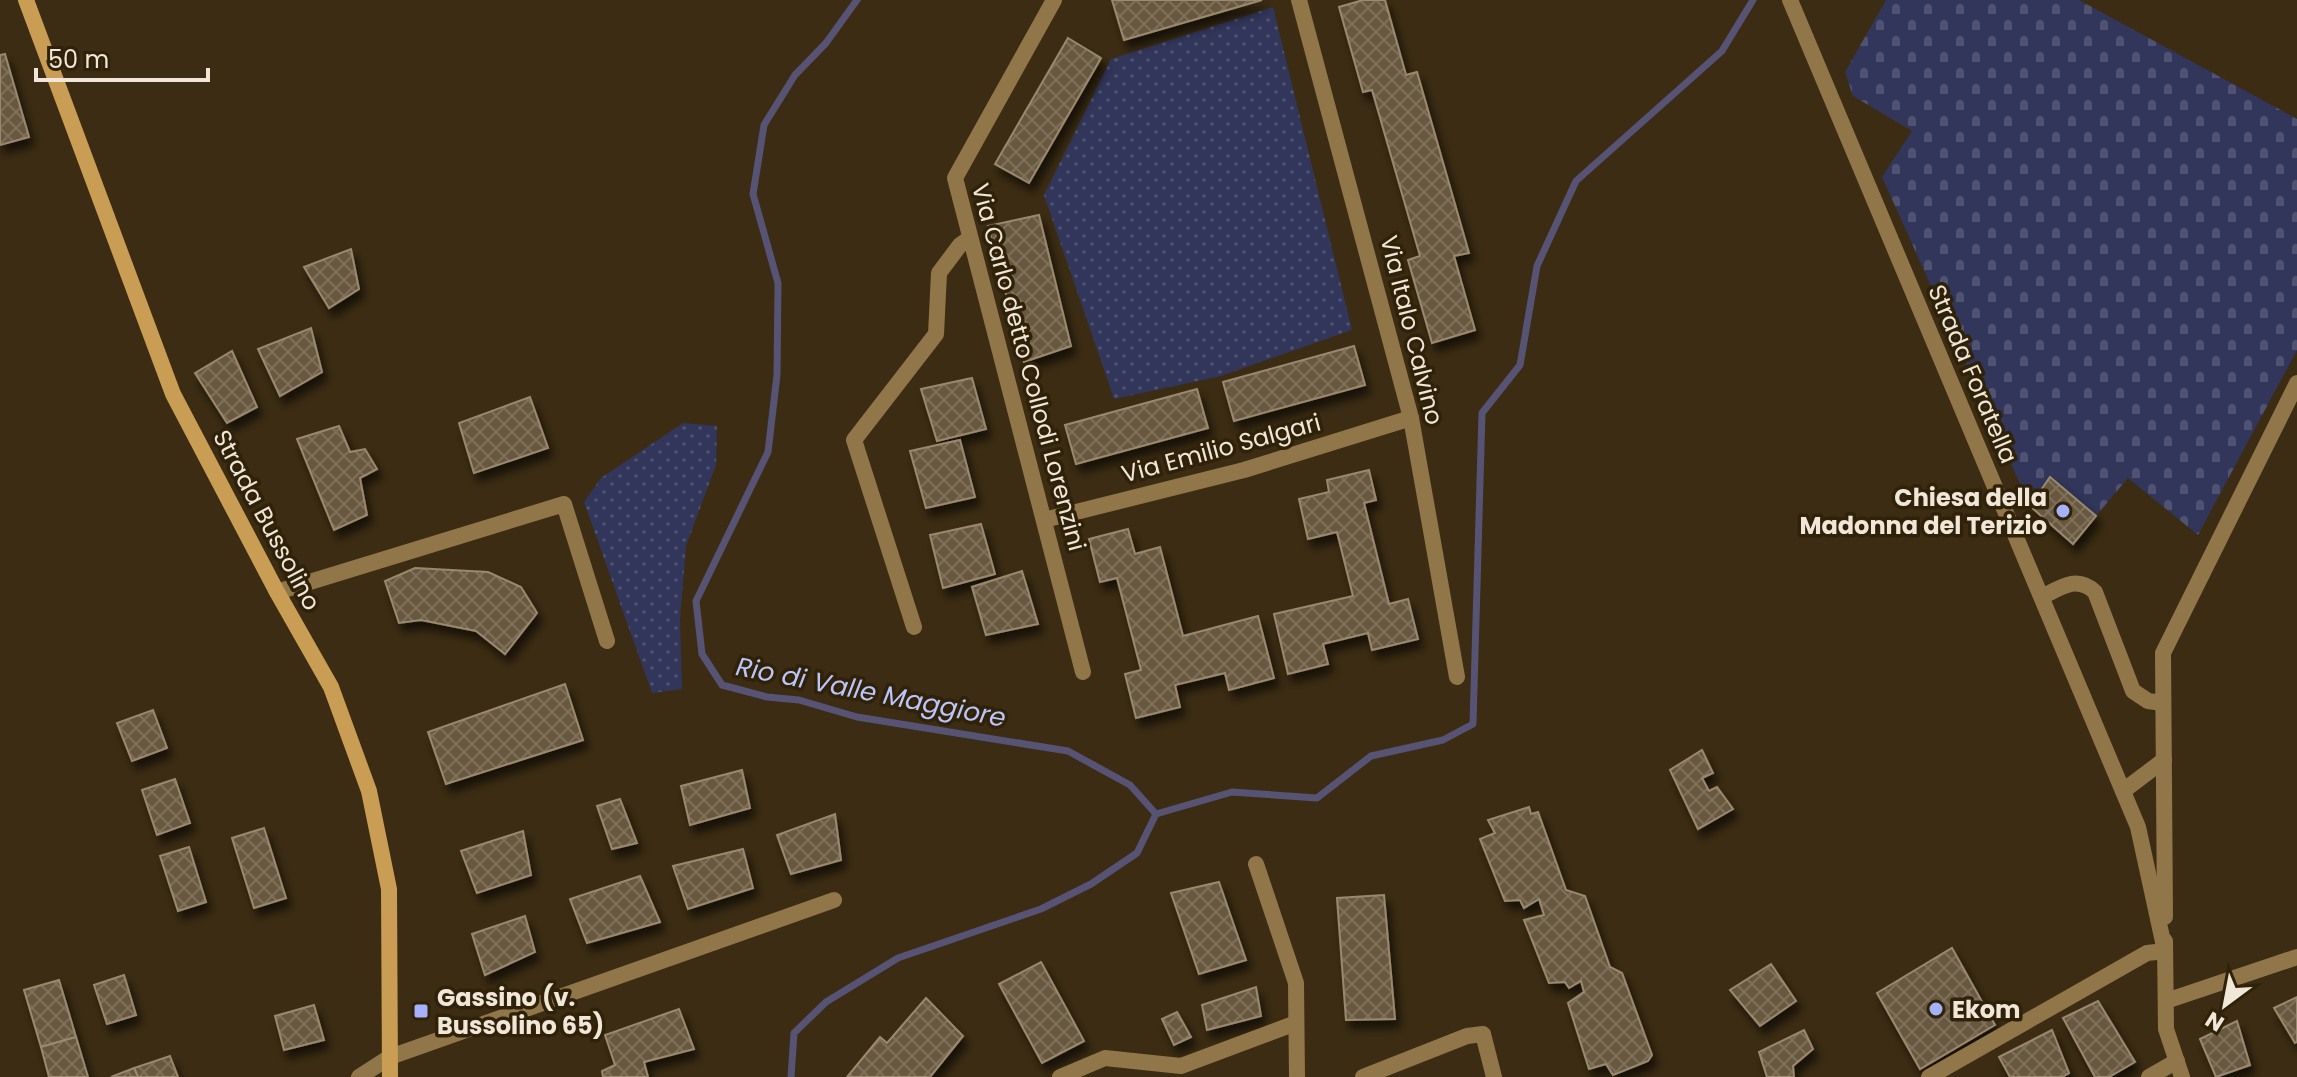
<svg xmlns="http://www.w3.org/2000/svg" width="2297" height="1077" viewBox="0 0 2297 1077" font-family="Poppins,sans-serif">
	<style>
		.grass { fill: url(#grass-dots) }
		.cemetery { fill: url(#cemetery-stones) }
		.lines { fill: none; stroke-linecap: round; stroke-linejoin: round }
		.stream { stroke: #575374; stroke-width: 7 }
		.building { fill: url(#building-cross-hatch); stroke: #9a896e; stroke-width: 2; filter: url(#shadow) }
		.street { stroke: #917649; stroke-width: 16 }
		.secondary { stroke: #c99d53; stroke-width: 16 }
		.poi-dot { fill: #a5b1fc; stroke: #302209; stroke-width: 3 }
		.labels { text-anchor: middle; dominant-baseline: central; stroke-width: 7; stroke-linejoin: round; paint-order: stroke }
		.street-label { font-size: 24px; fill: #f1e7d9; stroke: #302209 }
		.poi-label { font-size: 24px; font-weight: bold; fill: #f1e7d9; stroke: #302209; text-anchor: start }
		.water-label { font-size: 26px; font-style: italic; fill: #bbc5fa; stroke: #302209 }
	</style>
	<defs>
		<pattern id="grass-dots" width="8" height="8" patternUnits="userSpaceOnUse" patternTransform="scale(2)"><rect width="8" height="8" fill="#31365a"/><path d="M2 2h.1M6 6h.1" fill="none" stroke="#4f5371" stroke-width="1.8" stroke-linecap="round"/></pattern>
		<pattern id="cemetery-stones" width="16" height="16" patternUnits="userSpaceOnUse" patternTransform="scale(2)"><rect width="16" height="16" fill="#31365a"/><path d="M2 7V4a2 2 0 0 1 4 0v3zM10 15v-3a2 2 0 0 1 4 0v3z" fill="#4f5371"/></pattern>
		<pattern id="building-cross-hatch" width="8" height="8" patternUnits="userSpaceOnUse" patternTransform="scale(2)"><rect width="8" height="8" fill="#68583f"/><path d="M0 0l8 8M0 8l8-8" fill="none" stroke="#7e705a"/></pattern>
		<filter id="shadow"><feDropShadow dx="4.5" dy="8" stdDeviation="4" flood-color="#0009"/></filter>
	</defs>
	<rect width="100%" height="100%" fill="#3b2c13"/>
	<g class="grass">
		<polygon points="1273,7 1352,330 1221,376 1114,399 1044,195 1111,59"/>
		<polygon points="683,423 717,426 716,465 686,546 680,620 682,689 652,693 584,502 601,478"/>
	</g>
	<polygon class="cemetery" points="1886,0 2079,0 2297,119 2297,350 2198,535 2128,478 2096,516 2051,477 2030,506 1882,177 1912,131 1853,96 1845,72"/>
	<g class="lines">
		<g class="stream">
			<polyline points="1156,814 1232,792 1317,798 1371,756 1443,740 1473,724 1482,413 1520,365 1537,266 1576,181 1722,51 1753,0"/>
			<polyline points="791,1077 794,1033 826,1002 898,958 1041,909 1091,884 1137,853 1156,814 1130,785 1068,751 857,717 799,700 767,697 722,685 702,654 696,601 768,452 777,375 778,283 753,194 764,125 795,75 826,43 857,0"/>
		</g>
	</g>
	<g class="building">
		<polygon points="1112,0 1262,0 1124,40"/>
		<polygon points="1363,0 1385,0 1406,75 1417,72 1469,253 1454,256 1475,330 1432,343 1408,260 1420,256 1372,90 1363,92 1339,7"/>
		<polygon points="1068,38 1101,58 1029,183 995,164"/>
		<polygon points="5,54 29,137 0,145 0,55"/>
		<polygon points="1039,215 1071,346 1024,362 988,226"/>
		<polygon points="351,249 359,289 329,308 304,267"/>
		<polygon points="311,328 322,372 280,396 258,349"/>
		<polygon points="1354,346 1365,385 1234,421 1223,382"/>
		<polygon points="232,351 257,407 227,423 195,373"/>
		<polygon points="972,378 986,429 937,441 921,389"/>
		<polygon points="1197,389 1208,428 1076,464 1065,425"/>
		<polygon points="530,397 548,448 474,473 459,423"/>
		<polygon points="339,426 350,452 365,449 377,469 360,478 367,515 334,530 297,439"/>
		<polygon points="960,440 975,497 926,508 910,451"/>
		<polygon points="1369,470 1376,500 1364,503 1389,604 1408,599 1418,639 1372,650 1368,633 1323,644 1328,664 1288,674 1274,614 1353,596 1337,532 1308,539 1299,499 1329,492 1327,480"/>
		<polygon points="2050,477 2096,516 2073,544 2030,506"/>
		<polygon points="981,524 995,574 943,588 930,535"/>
		<polygon points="1128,529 1135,554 1160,547 1183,636 1258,616 1274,678 1229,690 1225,673 1175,685 1180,707 1136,718 1125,674 1141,670 1117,578 1100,582 1089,539"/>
		<polygon points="415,568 488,572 521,587 537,613 505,654 476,631 421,620 399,623 385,581"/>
		<polygon points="1022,571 1038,624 986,635 972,587"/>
		<polygon points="565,684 583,740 446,784 428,732"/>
		<polygon points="153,710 167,748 132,761 117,723"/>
		<polygon points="1702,750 1713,773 1702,778 1709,791 1717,787 1733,809 1698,829 1670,770"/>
		<polygon points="742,770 750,808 690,825 681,786"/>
		<polygon points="175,779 190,823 157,835 142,790"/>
		<polygon points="620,799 637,843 612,849 597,806"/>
		<polygon points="1529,807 1531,814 1538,812 1566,890 1585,896 1610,967 1622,973 1652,1055 1648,1061 1613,1075 1606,1064 1589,1069 1568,1003 1584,992 1581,981 1569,988 1565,982 1549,983 1524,920 1544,915 1539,899 1524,908 1520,900 1505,901 1480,839 1495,833 1488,820"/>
		<polygon points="835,814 841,860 791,874 777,835"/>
		<polygon points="264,828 286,898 254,908 232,838"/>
		<polygon points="523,831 531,875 477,893 461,851"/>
		<polygon points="189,847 206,902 178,911 160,856"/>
		<polygon points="743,849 753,888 688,909 673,866"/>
		<polygon points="640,876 660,922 587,943 570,899"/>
		<polygon points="1219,882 1246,960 1199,974 1171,893"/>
		<polygon points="1384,895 1395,1019 1346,1020 1337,898"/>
		<polygon points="525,916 535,952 485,975 472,934"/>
		<polygon points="1952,948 1995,1025 1920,1069 1877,993"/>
		<polygon points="1041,962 1084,1041 1042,1063 999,984"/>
		<polygon points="1771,964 1796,1001 1760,1026 1730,990"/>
		<polygon points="124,975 136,1015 107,1024 94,985"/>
		<polygon points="59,980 76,1037 41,1047 24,990"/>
		<polygon points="1256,987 1261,1016 1207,1030 1202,1005"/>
		<polygon points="2297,997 2297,1042 2295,1043 2274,1008"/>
		<polygon points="926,998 963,1036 930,1077 847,1077 880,1037 887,1043"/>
		<polygon points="2098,1001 2135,1062 2109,1077 2095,1077 2063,1018"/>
		<polygon points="314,1005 324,1040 284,1050 275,1016"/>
		<polygon points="679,1009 694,1049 644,1062 648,1077 603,1077 602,1071 615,1065 605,1035"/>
		<polygon points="1177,1012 1191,1037 1174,1045 1162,1019"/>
		<polygon points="2237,1021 2250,1065 2216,1077 2200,1039"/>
		<polygon points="1804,1030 1813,1049 1793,1066 1794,1077 1767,1077 1759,1052"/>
		<polygon points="2052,1030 2069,1073 2062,1077 2010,1077 1999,1057"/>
		<polygon points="76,1037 88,1077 49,1077 41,1047"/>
		<polygon points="170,1056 178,1077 138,1077 134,1068"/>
		<polygon points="134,1068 138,1077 111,1077"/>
	</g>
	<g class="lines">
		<g class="street">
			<polyline points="1054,0 955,178 1083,672"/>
			<polyline points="1299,0 1411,418 1457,677"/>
			<polyline points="1790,0 2138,827 2165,951"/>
			<polyline points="1044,520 1244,470 1411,418"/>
			<polyline points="277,592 564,504 607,641"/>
			<path d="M2042,597C2061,587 2077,575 2095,592L2133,691L2148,701L2163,703"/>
			<polyline points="914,627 854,440 936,334 939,273 960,245 970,238"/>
			<polyline points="2123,791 2164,760"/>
			<polyline points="1256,864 1296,983 1297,1077"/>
			<polyline points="2165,917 2163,653 2297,383"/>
			<polyline points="2165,941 2166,1029 2182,1077"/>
			<polyline points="2166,1001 2297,957"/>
			<polyline points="359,1077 390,1057 834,900"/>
			<polyline points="1060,1077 1105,1058 1181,1066 1296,1023"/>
			<polyline points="1363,1077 1467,1036 1483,1034 1494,1077"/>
			<polyline points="1929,1077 2147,953 2165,951"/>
			<polyline points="2149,1077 2177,1061"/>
		</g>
		<polyline class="secondary" points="26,0 173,394 277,592 331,687 369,791 389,889 390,1077"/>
	</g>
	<g class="poi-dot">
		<circle cx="2063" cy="511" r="8"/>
		<circle cx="1936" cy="1009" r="8"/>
		<rect x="413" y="1003" width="16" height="16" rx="4"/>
	</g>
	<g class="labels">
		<g class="street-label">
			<text transform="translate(1412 330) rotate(76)">Via Italo Calvino</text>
			<text transform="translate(1029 367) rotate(75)">Via Carlo detto Collodi Lorenzini</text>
			<text transform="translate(1973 374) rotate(67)">Strada Foratella</text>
			<text transform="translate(1221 448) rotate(-15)">Via Emilio Salgari</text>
			<text transform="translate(267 520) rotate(62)">Strada Bussolino</text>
		</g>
		<g class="poi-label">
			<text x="2047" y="497" text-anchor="end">Chiesa della<tspan x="2047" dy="28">Madonna del Terizio</tspan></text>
			<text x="437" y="997">Gassino (v.<tspan x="437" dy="28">Bussolino 65)</tspan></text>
			<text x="1952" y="1009">Ekom</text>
		</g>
		<g class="water-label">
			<text transform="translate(871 692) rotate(11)">Rio di Valle Maggiore</text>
		</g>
	</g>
	<g transform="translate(2225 1005) rotate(212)" stroke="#302209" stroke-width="6" paint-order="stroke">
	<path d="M0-6L14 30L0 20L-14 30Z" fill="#f1e7d9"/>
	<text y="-12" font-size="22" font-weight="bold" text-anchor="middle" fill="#f1e7d9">N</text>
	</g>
	<path d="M36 68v12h172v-12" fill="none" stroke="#f1e7d9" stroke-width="4"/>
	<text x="48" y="68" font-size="24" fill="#f1e7d9" stroke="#302209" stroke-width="6" paint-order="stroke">50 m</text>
</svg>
